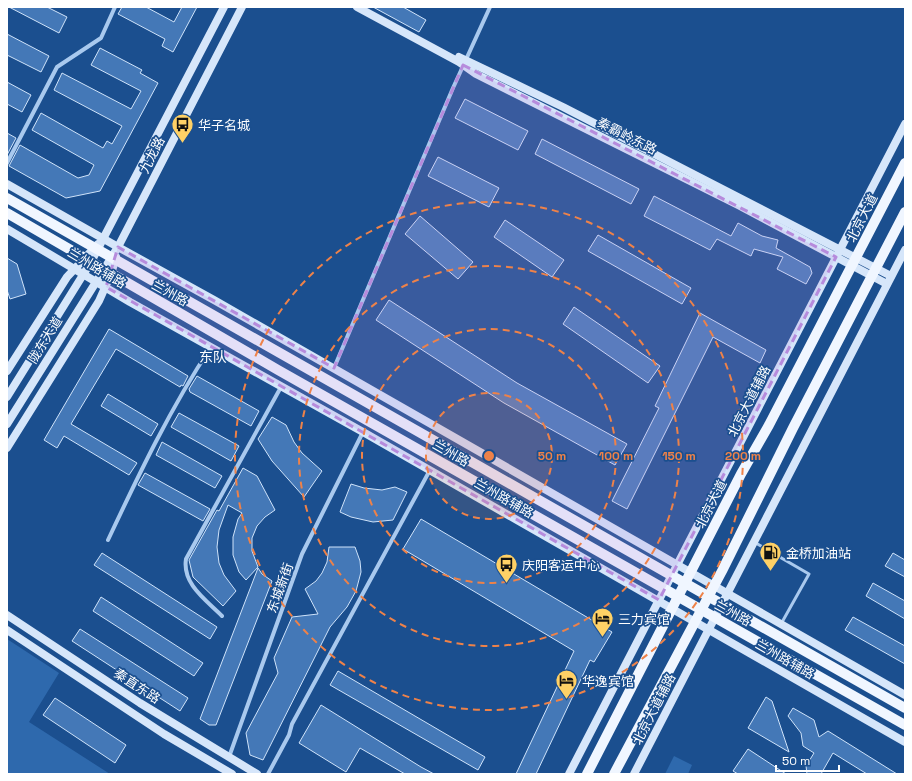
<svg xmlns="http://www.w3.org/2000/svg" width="912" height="781" viewBox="0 0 912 781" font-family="'Space Grotesk','Noto Sans SC',sans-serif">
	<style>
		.green { fill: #2e69ad }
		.building { fill: #4478b7; stroke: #cfe3fa }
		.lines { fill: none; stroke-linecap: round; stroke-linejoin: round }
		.lane { stroke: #a9c9ee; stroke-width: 3 }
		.street { stroke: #a9c9ee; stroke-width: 4 }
		.secondary { stroke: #d6e6fa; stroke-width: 8 }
		.primary { stroke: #f0f6ff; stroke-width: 10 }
		.marked { fill: #b68bdc; fill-opacity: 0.2; stroke: #b68bdc; stroke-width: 3; stroke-dasharray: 8 5; stroke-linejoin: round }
		.ring { fill: none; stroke: #ee8249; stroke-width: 2; stroke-dasharray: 7 5 }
		.labels { text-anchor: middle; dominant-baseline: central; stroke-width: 3.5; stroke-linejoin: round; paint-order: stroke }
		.poi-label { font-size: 13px; fill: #fff; stroke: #1b4f8f; text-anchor: start }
		.street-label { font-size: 13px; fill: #fff; stroke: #1b4f8f }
		.neighbourhood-label { font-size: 14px; fill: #fff; stroke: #1b4f8f }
		.centre { fill: #ee8249; stroke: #1b4f8f; stroke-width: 2 }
		.ring-label { font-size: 12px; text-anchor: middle; font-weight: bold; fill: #ee8249; stroke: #1b4f8f; stroke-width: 3.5; stroke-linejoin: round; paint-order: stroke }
	</style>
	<rect width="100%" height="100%" fill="#1b4f8f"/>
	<g class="green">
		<polygon points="7,639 59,673 29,722 110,774 7,774"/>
		<polygon points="674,756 692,765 688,774 665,774"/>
	</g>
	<g class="building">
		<polygon points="9,7 47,7 67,17 59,33"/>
		<polygon points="122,7 146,7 174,22 182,7 197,7 173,52 162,46 165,39 118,14"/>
		<polygon points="373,7 403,7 426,20 419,32"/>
		<polygon points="7,34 49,56 41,72 7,55"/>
		<polygon points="100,48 142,70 140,73 158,83 100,191 66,198 9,166 20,145 78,178 89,175 94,165 32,130 41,113 103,148 107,141 112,144 122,126 54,90 62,73 131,109 141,91 91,65"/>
		<polygon points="7,82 31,95 22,112 7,104"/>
		<polygon points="465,99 528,131 518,150 455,118"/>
		<polygon points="7,133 16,138 7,155"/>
		<polygon points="542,139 639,189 631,204 535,154"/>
		<polygon points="438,157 499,188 489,207 428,176"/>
		<polygon points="654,196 731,236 738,223 762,236 778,240 776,248 810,267 812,273 806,284 777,269 783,257 754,249 751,256 717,239 710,250 644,216"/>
		<polygon points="420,216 473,262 458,279 405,234"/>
		<polygon points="505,220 564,260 552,277 494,237"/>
		<polygon points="598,235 691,288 682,304 588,251"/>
		<polygon points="7,258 17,264 26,294 10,299 7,290"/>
		<polygon points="389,300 517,383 627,444 615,465 504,403 376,320"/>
		<polygon points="574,307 660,366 648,383 563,324"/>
		<polygon points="700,313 766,350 760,363 713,337 627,509 612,501 659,408 655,406"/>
		<polygon points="109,329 188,376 183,386 181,385 180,387 116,349 71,424 137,463 129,475 64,436 57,448 44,440"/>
		<polygon points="197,376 259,411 251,426 190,392 189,389"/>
		<polygon points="108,394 158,424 151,436 101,406"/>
		<polygon points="179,413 239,446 231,461 171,427"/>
		<polygon points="272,417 286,425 294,442 302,453 322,471 304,497 272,461 258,439"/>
		<polygon points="162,442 222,476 215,488 156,455"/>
		<polygon points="243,468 257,476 275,510 265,517 257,526 252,538 252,551 258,567 246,580 239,572 233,555 233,537 238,519 242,513 228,505 219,530 217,547 219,563 224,575 236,591 223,606 193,577 189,560 217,510 219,511"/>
		<polygon points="145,473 210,509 203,521 138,485"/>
		<polygon points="351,484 364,488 382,490 395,487 407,492 393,520 373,522 351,517 340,512"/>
		<polygon points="421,519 612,632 594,662 590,660 536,774 516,774 574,651 403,549"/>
		<polygon points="329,547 355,547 360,561 361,572 356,591 347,607 330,627 263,760 250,755 246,733 278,673 274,658 292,617 318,614 305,589 316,581 322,573 327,562"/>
		<polygon points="102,553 217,627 210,639 94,565"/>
		<polygon points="893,553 905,560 905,577 885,566"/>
		<polygon points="258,568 262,574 272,581 216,725 209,725 200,719"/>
		<polygon points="873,583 905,601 905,619 866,596"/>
		<polygon points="101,597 203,663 194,676 93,611"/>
		<polygon points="853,617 905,646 905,664 845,630"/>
		<polygon points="80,629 188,698 180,711 72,641"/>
		<polygon points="338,671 485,757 478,770 330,685"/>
		<polygon points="766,697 772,701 789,752 748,728"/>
		<polygon points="55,698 126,745 115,763 43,715"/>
		<polygon points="321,705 421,767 434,774 405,774 360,748 346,772 299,743"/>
		<polygon points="793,708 814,720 819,737 828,731 897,774 867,774 833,753 821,774 807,774 806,766 814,753 803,746 801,733 788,716"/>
		<polygon points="748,749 786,774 738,774 733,771"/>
	</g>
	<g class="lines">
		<polyline class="lane" points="754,542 809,574 781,624"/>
		<g class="street">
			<polyline points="7,163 57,67 101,38 115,7"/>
			<polyline points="334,368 453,88 490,7"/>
			<path d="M108,540C139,474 171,407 211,347"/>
			<path d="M222,616C206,600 182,584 186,559L281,387"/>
			<polyline points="229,757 302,554 363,432"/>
			<polyline points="268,774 289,735 292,724 430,470"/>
		</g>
		<g class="secondary">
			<polyline points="357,7 459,62 476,74 740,206 887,284"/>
			<polyline points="459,57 563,107 891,276"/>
			<polyline points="7,184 118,247 214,300 905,695"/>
			<polyline points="7,229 130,302 363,432 905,742"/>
			<polyline points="7,371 67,277 98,244"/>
			<polyline points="7,397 91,262 224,7"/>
			<polyline points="7,424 118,247 242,7"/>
			<polyline points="7,448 99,301 111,274 116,257"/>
			<polyline points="7,615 140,703 257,774"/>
			<polyline points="7,630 164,734 232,774"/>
			<polyline points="569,774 905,124"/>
			<polyline points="634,774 905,250"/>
		</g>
		<g class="primary">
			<polyline points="7,198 905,708"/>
			<polyline points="7,213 278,370 905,725"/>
			<polyline points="587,774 741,474 769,425 905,163"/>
			<polyline points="614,774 722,571 793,428 905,212"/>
		</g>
	</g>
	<path class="marked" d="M463,65L836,257L659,600L106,287L118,247L334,368Z"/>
	<circle cx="489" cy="456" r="63" fill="#ee8249" fill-opacity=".12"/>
	<g class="ring">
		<circle cx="489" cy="456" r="63"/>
		<circle cx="489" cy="456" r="127"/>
		<circle cx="489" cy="456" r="190"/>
		<circle cx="489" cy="456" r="254"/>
	</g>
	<defs>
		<symbol id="bus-pin" viewBox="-11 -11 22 30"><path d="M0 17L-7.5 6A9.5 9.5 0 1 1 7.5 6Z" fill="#ffd166" stroke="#1b4f8f"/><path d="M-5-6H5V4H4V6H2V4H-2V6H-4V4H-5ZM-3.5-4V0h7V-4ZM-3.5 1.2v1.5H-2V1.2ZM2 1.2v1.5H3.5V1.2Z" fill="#111"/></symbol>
		<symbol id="fuel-pin" viewBox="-11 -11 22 30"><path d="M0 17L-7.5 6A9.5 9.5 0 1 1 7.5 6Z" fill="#ffd166" stroke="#1b4f8f"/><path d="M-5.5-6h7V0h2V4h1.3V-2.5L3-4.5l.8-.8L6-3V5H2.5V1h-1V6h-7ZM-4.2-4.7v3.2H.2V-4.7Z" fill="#111"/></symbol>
		<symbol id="hotel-pin" viewBox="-11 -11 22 30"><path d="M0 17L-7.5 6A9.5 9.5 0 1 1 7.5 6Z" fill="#ffd166" stroke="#1b4f8f"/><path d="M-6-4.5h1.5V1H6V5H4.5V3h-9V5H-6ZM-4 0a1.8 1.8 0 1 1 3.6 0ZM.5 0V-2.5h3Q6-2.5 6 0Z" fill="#111"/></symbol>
	</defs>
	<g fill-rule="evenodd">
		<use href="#bus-pin" x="170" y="112" width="25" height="34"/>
		<use href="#fuel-pin" x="758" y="540" width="25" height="34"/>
		<use href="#bus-pin" x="494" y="552" width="25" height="34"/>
		<use href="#hotel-pin" x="590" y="606" width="25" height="34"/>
		<use href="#hotel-pin" x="554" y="668" width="25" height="34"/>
	</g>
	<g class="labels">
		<g class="poi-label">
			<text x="198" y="125">华子名城</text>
			<text x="786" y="553">金桥加油站</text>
			<text x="522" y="565">庆阳客运中心</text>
			<text x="618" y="619">三力宾馆</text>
			<text x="582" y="681">华逸宾馆</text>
		</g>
		<g class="street-label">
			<text transform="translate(627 136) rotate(27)">秦霸岭东路</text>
			<text transform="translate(152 155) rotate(-63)">九龙路</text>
			<text transform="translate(862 218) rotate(-63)">北京大道</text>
			<text transform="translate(97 268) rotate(31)">兰州路辅路</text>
			<text transform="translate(170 293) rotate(29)">兰州路</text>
			<text transform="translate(45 340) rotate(-58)">陇东大道</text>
			<text transform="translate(749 401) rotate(-63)">北京大道辅路</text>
			<text transform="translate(451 453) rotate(30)">兰州路</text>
			<text transform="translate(504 498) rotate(30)">兰州路辅路</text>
			<text transform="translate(711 504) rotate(-63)">北京大道</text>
			<text transform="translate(280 588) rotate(-70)">东城新街</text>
			<text transform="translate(733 613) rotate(29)">兰州路</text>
			<text transform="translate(785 659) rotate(30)">兰州路辅路</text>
			<text transform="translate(137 686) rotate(33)">秦直东路</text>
			<text transform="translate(654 709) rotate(-63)">北京大道辅路</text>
		</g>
		<g class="neighbourhood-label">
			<text x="213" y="357">东队</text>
		</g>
	</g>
	<circle cx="489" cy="456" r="6" class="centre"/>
	<g class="ring-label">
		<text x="552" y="460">50 m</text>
		<text x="616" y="460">100 m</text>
		<text x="679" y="460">150 m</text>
		<text x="743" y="460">200 m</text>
	</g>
	<rect width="912" height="781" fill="none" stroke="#ffffff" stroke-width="16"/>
	<path d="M776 765v6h63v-6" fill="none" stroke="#ffffff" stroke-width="2"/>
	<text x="782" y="765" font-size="12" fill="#ffffff" stroke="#1b4f8f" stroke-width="3" paint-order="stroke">50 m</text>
</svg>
